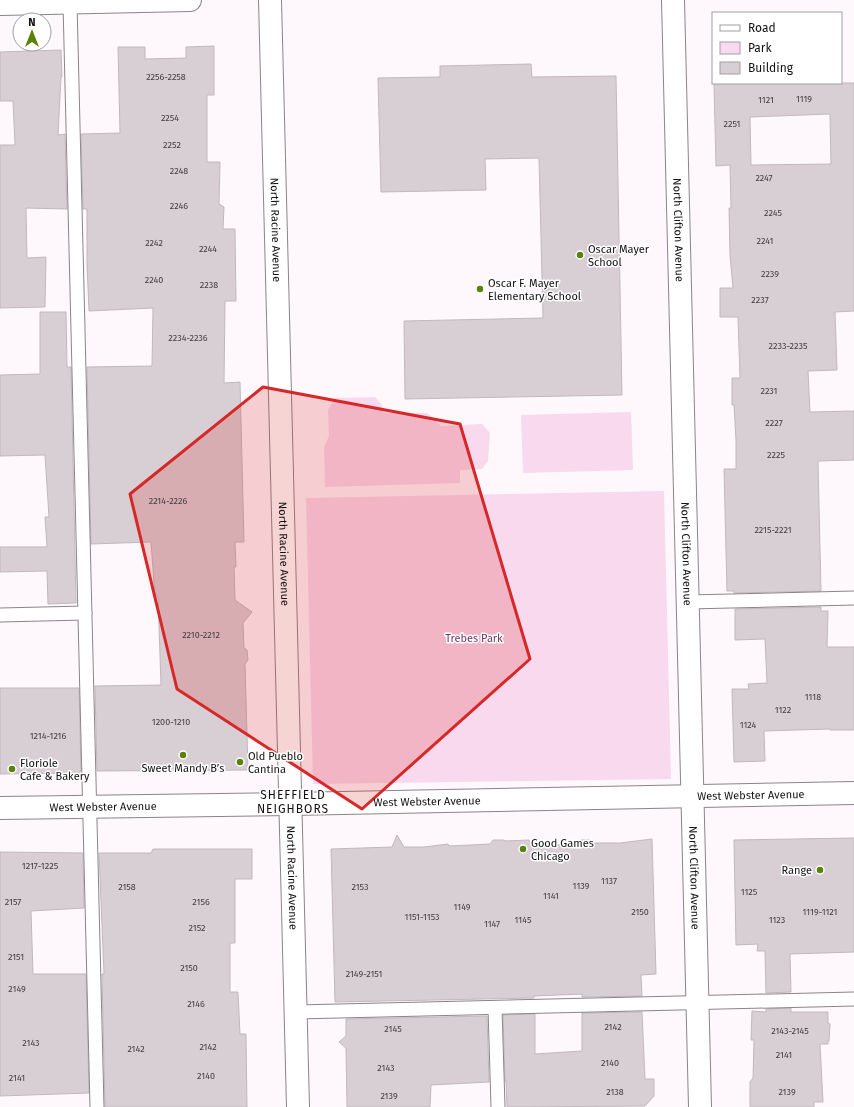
<svg xmlns="http://www.w3.org/2000/svg" width="854" height="1107" viewBox="0 0 854 1107" font-family="'Fira Sans',sans-serif">
	<style>
		.green { fill: #f8d9ed }
		.building { fill: #d8cfd4; stroke: #c0b8bd; fill-rule: evenodd }
		.lines { fill: none; stroke-linecap: round; stroke-linejoin: round }
		.lane-casing { stroke: #8b8489; stroke-width: 15 }
		.street-casing { stroke: #8b8489; stroke-width: 24 }
		.secondary-casing { stroke: #8b8489; stroke-width: 24 }
		.lane { stroke: #fff; stroke-width: 13 }
		.street { stroke: #fff; stroke-width: 22 }
		.secondary { stroke: #fff; stroke-width: 22 }
		.marked { fill: #d62828; fill-opacity: 0.2; stroke: #d62828; stroke-width: 3; stroke-linejoin: round }
		.poi-dot { fill: #59830c; stroke: #fff; stroke-width: 1.5 }
		.labels { text-anchor: middle; dominant-baseline: central; stroke-width: 3; stroke-linejoin: round; paint-order: stroke }
		.number-label { font-size: 9px; fill: #444042 }
		.street-label { font-size: 11px; fill: #131012; stroke: #fff }
		.poi-label { font-size: 11px; fill: #131012; stroke: #fff; text-anchor: start }
		.park-label { font-size: 11px; fill: #6e395f; stroke: #fff }
		.neighbourhood-label { font-size: 12px; letter-spacing: 1px; fill: #131012; stroke: #fff }
	</style>
	<rect width="100%" height="100%" fill="#fef8fc"/>
	<g class="green">
		<polygon points="375,397 382,405 383,413 427,413 441,426 482,424 490,433 488,461 482,469 460,470 460,483 325,487 324,447 329,436 328,410 335,398"/>
		<polygon points="631,412 633,470 523,473 521,415"/>
		<polygon points="664,491 671,779 313,784 306,498"/>
	</g>
	<g class="building">
		<polygon points="214,46 214,95 207,95 207,162 220,162 219,204 224,207 223,229 235,229 236,301 225,301 224,383 240,382 244,542 235,542 236,567 234,567 235,600 252,612 243,623 244,648 247,650 248,660 245,664 248,770 97,771 95,686 161,685 158,597 155,597 151,542 91,544 87,367 152,366 153,308 89,311 87,264 87,209 83,209 81,134 120,133 118,47 145,47 145,59 186,58 186,47"/>
		<polygon points="61,50 62,77 61,77 58,135 65,134 67,209 26,208 27,258 46,257 45,307 0,308 0,145 15,145 13,101 0,101 0,52"/>
		<polygon points="531,64 532,77 616,76 622,395 405,399 404,321 543,318 539,158 485,159 486,190 381,192 378,78 440,77 440,66"/>
		<path d="M714,83H854V311L835,312L837,370L808,371L810,412L854,411V460L818,461L821,591L734,593V591H727L724,469H736V440L734,405H732V378H740L738,317H720V288H733L730,255L729,208H731L730,165L716,166ZM830,114L831,164L751,165L750,117Z"/>
		<polygon points="40,312 66,312 67,367 71,367 76,603 48,604 47,571 0,572 0,547 47,547 45,517 49,517 45,455 0,456 0,375 40,374"/>
		<polygon points="821,607 821,611 828,611 827,647 854,647 854,730 830,730 830,729 764,731 765,761 734,762 732,689 749,689 748,684 767,683 765,639 735,640 735,609"/>
		<polygon points="0,688 79,688 81,772 79,772 79,773 0,774"/>
		<polygon points="397,835 404,847 424,847 448,844 449,846 490,844 493,840 504,840 505,841 529,840 531,845 551,845 578,844 581,840 589,840 594,843 620,843 652,839 656,974 641,975 642,996 582,997 582,994 534,996 534,998 335,1002 331,849 392,847"/>
		<polygon points="854,838 854,952 790,954 791,992 766,993 765,951 757,951 758,944 736,945 734,840"/>
		<polygon points="153,849 252,849 252,879 235,879 235,943 230,943 230,992 238,992 240,1034 246,1034 247,1107 105,1107 102,974 104,974 99,853 151,853"/>
		<polygon points="0,852 83,853 84,908 31,911 33,974 86,974 89,1093 0,1096"/>
		<polygon points="791,1008 791,1012 828,1012 828,1023 830,1024 829,1041 828,1041 828,1044 820,1044 823,1102 814,1102 814,1107 750,1107 750,1082 753,1078 754,1040 751,1040 752,1011 766,1012 766,1009"/>
		<polygon points="642,1012 645,1079 654,1079 654,1096 645,1106 507,1107 506,1081 505,1081 503,1015 535,1014 535,1054 582,1051 582,1013"/>
		<polygon points="487,1016 489,1082 431,1085 430,1107 347,1107 346,1048 339,1042 346,1036 346,1019"/>
	</g>
	<g class="lines">
		<defs>
			<g id="lane">
				<polyline points="70,3 97,1107"/>
				<polyline points="688,602 854,598"/>
				<polyline points="0,615 85,613"/>
				<polyline points="495,1008 498,1107"/>
				<polyline points="296,1012 854,999"/>
			</g>
			<g id="street">
				<path id="s1" d="M673,0L700,1107"/>
				<polyline points="0,4 190,0"/>
			</g>
			<g id="secondary">
				<path id="s2" d="M270,0L298,1107"/>
				<path id="s3" d="M0,808L290,804L854,793"/>
			</g>
		</defs>
		<use href="#lane" class="lane-casing"/>
		<use href="#street" class="street-casing"/>
		<use href="#secondary" class="secondary-casing"/>
		<use href="#lane" class="lane"/>
		<use href="#street" class="street"/>
		<use href="#secondary" class="secondary"/>
	</g>
	<path class="marked" d="M263,387L460,424L530,659L362,809L177,689L130,494Z"/>
	<g class="poi-dot">
		<circle cx="580" cy="255" r="4"/>
		<circle cx="480" cy="289" r="4"/>
		<circle cx="183" cy="755" r="4"/>
		<circle cx="240" cy="762" r="4"/>
		<circle cx="12" cy="769" r="4"/>
		<circle cx="523" cy="849" r="4"/>
		<circle cx="820" cy="870" r="4"/>
	</g>
	<g class="labels">
		<g class="number-label">
			<text x="166" y="77">2256-2258</text>
			<text x="804" y="99">1119</text>
			<text x="766" y="100">1121</text>
			<text x="170" y="118">2254</text>
			<text x="732" y="124">2251</text>
			<text x="172" y="145">2252</text>
			<text x="179" y="171">2248</text>
			<text x="764" y="178">2247</text>
			<text x="179" y="206">2246</text>
			<text x="773" y="213">2245</text>
			<text x="765" y="241">2241</text>
			<text x="154" y="243">2242</text>
			<text x="208" y="249">2244</text>
			<text x="770" y="274">2239</text>
			<text x="154" y="280">2240</text>
			<text x="209" y="285">2238</text>
			<text x="760" y="300">2237</text>
			<text x="188" y="338">2234-2236</text>
			<text x="788" y="346">2233-2235</text>
			<text x="769" y="391">2231</text>
			<text x="774" y="423">2227</text>
			<text x="776" y="455">2225</text>
			<text x="168" y="501">2214-2226</text>
			<text x="773" y="530">2215-2221</text>
			<text x="201" y="635">2210-2212</text>
			<text x="813" y="697">1118</text>
			<text x="783" y="710">1122</text>
			<text x="171" y="722">1200-1210</text>
			<text x="748" y="725">1124</text>
			<text x="48" y="736">1214-1216</text>
			<text x="40" y="866">1217-1225</text>
			<text x="609" y="881">1137</text>
			<text x="581" y="886">1139</text>
			<text x="127" y="887">2158</text>
			<text x="360" y="887">2153</text>
			<text x="749" y="892">1125</text>
			<text x="551" y="896">1141</text>
			<text x="13" y="902">2157</text>
			<text x="201" y="902">2156</text>
			<text x="462" y="907">1149</text>
			<text x="640" y="912">2150</text>
			<text x="820" y="912">1119-1121</text>
			<text x="422" y="917">1151-1153</text>
			<text x="523" y="920">1145</text>
			<text x="777" y="920">1123</text>
			<text x="492" y="924">1147</text>
			<text x="197" y="928">2152</text>
			<text x="16" y="957">2151</text>
			<text x="189" y="968">2150</text>
			<text x="364" y="974">2149-2151</text>
			<text x="17" y="989">2149</text>
			<text x="196" y="1004">2146</text>
			<text x="613" y="1027">2142</text>
			<text x="393" y="1029">2145</text>
			<text x="790" y="1031">2143-2145</text>
			<text x="31" y="1043">2143</text>
			<text x="208" y="1047">2142</text>
			<text x="136" y="1049">2142</text>
			<text x="784" y="1055">2141</text>
			<text x="610" y="1063">2140</text>
			<text x="386" y="1068">2143</text>
			<text x="206" y="1076">2140</text>
			<text x="17" y="1078">2141</text>
			<text x="615" y="1092">2138</text>
			<text x="787" y="1092">2139</text>
			<text x="389" y="1096">2139</text>
		</g>
		<g class="street-label">
			<text stroke="none"><textPath href="#s2" startOffset="230">North Racine Avenue</textPath></text>
			<text stroke="none"><textPath href="#s1" startOffset="230">North Clifton Avenue</textPath></text>
			<text stroke="none"><textPath href="#s2" startOffset="554">North Racine Avenue</textPath></text>
			<text stroke="none"><textPath href="#s1" startOffset="554">North Clifton Avenue</textPath></text>
			<text stroke="none"><textPath href="#s3" startOffset="751">West Webster Avenue</textPath></text>
			<text stroke="none"><textPath href="#s3" startOffset="427">West Webster Avenue</textPath></text>
			<text stroke="none"><textPath href="#s3" startOffset="103">West Webster Avenue</textPath></text>
			<text stroke="none"><textPath href="#s2" startOffset="878">North Racine Avenue</textPath></text>
			<text stroke="none"><textPath href="#s1" startOffset="878">North Clifton Avenue</textPath></text>
		</g>
		<g class="poi-label">
			<text x="588" y="249">Oscar Mayer<tspan x="588" dy="13">School</tspan></text>
			<text x="488" y="283">Oscar F. Mayer<tspan x="488" dy="13">Elementary School</tspan></text>
			<text x="248" y="756">Old Pueblo<tspan x="248" dy="13">Cantina</tspan></text>
			<text x="20" y="763">Floriole<tspan x="20" dy="13">Cafe &amp; Bakery</tspan></text>
			<text x="183" y="768" text-anchor="middle">Sweet Mandy B’s</text>
			<text x="531" y="843">Good Games<tspan x="531" dy="13">Chicago</tspan></text>
			<text x="812" y="870" text-anchor="end">Range</text>
		</g>
		<g class="park-label">
			<text x="474" y="638">Trebes Park</text>
		</g>
		<g class="neighbourhood-label">
			<text x="293" y="795">SHEFFIELD<tspan x="293" dy="14">NEIGHBORS</tspan></text>
		</g>
	</g>
	<rect x="712" y="12" width="130" height="72" fill="#ffffff" stroke="#a19fa0"/>
	<rect x="720" y="25" width="20" height="6" fill="#ffffff" stroke="#a19fa0"/>
	<text x="748" y="32" font-size="12" fill="#131012">Road</text>
	<rect x="720" y="42" width="20" height="12" fill="#f8d9ed" stroke="#a19fa0"/>
	<text x="748" y="52" font-size="12" fill="#131012">Park</text>
	<rect x="720" y="62" width="20" height="12" fill="#d8cfd4" stroke="#a19fa0"/>
	<text x="748" y="72" font-size="12" fill="#131012">Building</text>
	<g transform="translate(32 32)"><circle r="19" fill="#ffffff" stroke="#a19fa0"/>
	<path d="M0-3L7 15L0 10L-7 15Z" fill="#59830c"/>
	<text y="-6" font-size="11" font-weight="bold" text-anchor="middle" fill="#131012">N</text>
	</g>
</svg>
